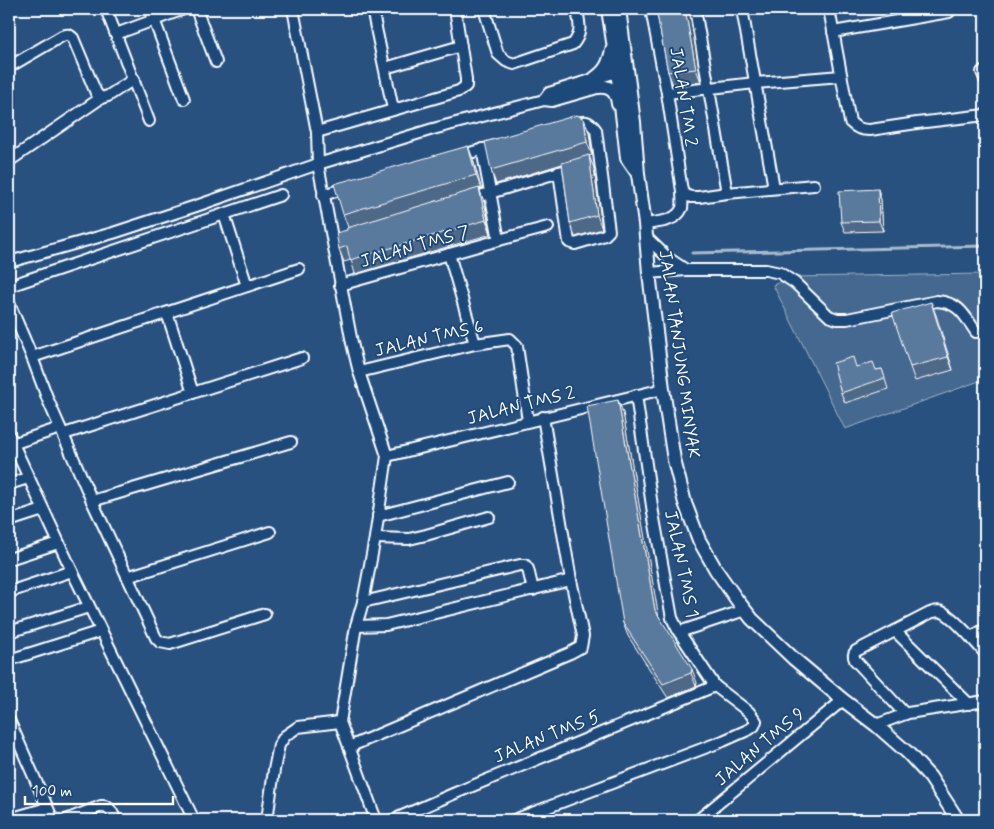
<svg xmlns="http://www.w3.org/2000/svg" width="994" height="829" viewBox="0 0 994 829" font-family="Mynerve,sans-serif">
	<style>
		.green { fill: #446890; stroke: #a2b4c8 }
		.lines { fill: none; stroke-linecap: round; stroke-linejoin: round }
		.stream { stroke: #aabbcd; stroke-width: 3 }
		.minor-casing { stroke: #fff; stroke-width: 14 }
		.major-casing { stroke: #fff; stroke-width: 16 }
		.minor { stroke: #1f4a7a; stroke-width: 10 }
		.major { stroke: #1f4a7a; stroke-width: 12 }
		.wall { fill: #4d6987; stroke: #fff }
		.shaded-wall { fill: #3f556e; stroke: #fff }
		.building { fill: #5a7a9d; stroke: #fff }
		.labels { text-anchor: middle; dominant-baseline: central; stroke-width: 4; stroke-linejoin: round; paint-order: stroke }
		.street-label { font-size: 18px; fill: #fff; stroke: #1f4a7a }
	</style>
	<rect width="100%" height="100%" fill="#28517f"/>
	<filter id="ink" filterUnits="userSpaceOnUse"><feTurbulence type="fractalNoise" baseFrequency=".02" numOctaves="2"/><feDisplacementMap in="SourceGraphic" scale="10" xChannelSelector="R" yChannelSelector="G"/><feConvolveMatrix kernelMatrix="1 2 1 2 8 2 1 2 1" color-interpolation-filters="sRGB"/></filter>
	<g filter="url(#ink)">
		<polygon class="green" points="985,274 985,379 845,429 773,285 792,277"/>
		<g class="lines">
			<polyline class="stream" points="692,253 985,246"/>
			<defs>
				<g id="minor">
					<polyline points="106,9 149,121"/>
					<polyline points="150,9 184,99"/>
					<polyline points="196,9 216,62"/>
					<polyline points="293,9 317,132 318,164 352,343 359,372 387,456 375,538 363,602 356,626 340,722 376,820"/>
					<polyline points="372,9 393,109"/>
					<path d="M484,9L498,54L506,61L514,64L573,44C583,32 579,23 577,9"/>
					<polyline points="695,9 727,193"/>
					<polyline points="742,9 774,188"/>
					<path d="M829,9L850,122C856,128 861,130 870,130L917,123L985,115"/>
					<polyline points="833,32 949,12 951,9"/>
					<polyline points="116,34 184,9"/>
					<path d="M9,67L62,36C67,34 69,34 73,38L96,93L101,98L108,96L134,79"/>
					<polyline points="385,68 461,46"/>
					<polyline points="982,72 985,79"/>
					<polyline points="667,93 755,83 841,76"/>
					<polyline points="544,100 549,93 623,70"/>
					<polyline points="317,132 459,91 466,86 466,79 455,9"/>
					<polyline points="482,149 499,240"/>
					<polyline points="459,156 498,145"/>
					<polyline points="9,161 101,98"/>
					<path d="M559,172L569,242L575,244L605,235L609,231L596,130C588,119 584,121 572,124"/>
					<polyline points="682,191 685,195 691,197 699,197 727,193 814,185"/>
					<polyline points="323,195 349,187"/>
					<polyline points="470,199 563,171"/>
					<polyline points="224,214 247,286"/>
					<path d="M645,224C658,222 676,222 682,208C683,203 682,196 682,191L667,93L651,9"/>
					<polyline points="646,237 668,258 686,270"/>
					<polyline points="449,254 475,344"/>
					<polyline points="9,262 113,233 196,206 318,164 433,129 544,100 552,101 604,86"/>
					<path d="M649,273L686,270H766L780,273L795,283L829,316L837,319H847L937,301C960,303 964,315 976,332"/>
					<polyline points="340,285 499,240 548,227"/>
					<polyline points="9,286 281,195"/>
					<polyline points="9,303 32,357 48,400 92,501 156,638 160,642 170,644 265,614"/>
					<polyline points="167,313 193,393"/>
					<polyline points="32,357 299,269"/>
					<polyline points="359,372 475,344 510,339 517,346 528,421"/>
					<polyline points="64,434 302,358"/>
					<polyline points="9,435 72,571 194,820"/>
					<polyline points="9,445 60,428"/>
					<polyline points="387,456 663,389"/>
					<polyline points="9,484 28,478"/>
					<polyline points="92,501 291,442"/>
					<polyline points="378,516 508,482"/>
					<polyline points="9,521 43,510"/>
					<polyline points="375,538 409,539 426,535 489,517"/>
					<polyline points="9,559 58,543"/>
					<polyline points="127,577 270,532"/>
					<polyline points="9,592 72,571"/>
					<polyline points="363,602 520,565 525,565 528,569 533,590"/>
					<polyline points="356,626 386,625 571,580"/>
					<polyline points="895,631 969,704"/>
					<polyline points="9,632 89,607"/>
					<polyline points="679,632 745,610"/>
					<polyline points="971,637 985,629"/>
					<polyline points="9,660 101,631"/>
					<path d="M905,714L855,660C853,656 853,654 856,651L930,613C934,612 938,610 942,612C952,615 977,644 985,653"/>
					<polyline points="9,720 53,820"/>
					<polyline points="876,725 908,713 985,701"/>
					<polyline points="349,747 570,653 581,647 583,636 571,580 543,417"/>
					<polyline points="9,819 47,808"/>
					<path d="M66,820L101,806C110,805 112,813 116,820"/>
					<polyline points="267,820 274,770 279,745 285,736 298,727 340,722"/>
					<polyline points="393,820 453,794 715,686"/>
					<polyline points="514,820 723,741 750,729 754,726 756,721 749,712 715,686 679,632 672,618 653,513 636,395"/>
					<polyline points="698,820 843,700"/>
				</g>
				<g id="major">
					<polyline points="608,9 616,61 627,158 638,174"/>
					<polyline points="619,9 634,122 638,174 645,224 649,273 663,389 674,460 685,503 699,540 716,570 737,600 752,619 793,658 843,700 876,725 908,753 930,777 958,820"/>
					<path d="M595,78C606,71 609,63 612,50"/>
					<path d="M598,87C610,85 617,92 618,104"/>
				</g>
			</defs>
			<use href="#minor" class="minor-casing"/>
			<use href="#major" class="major-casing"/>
			<use href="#minor" class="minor"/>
			<use href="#major" class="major"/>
		</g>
		<g class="wall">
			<polygon points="656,9 689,9 701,82 673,85 668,72"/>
			<polygon points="584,119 589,133 592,155 589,156 594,169 602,229 575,237 570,223 562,164 496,184 491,170"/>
			<polygon points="468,146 473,159 481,188 479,189 484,202 491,234 355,274 351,260 344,262 339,249 347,230 348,227 343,214"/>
			<polygon points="878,189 881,200 883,231 845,232 841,222"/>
			<polygon points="931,302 953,370 915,381 910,367"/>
			<polygon points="856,367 876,370 882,369 888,389 845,403 841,393"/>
			<polygon points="618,400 623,413 658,615 697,683 696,686 668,698 628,636 623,623"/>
		</g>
		<g class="shaded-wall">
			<polygon points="685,9 689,9 701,82 696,69"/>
			<polygon points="584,119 589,133 592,155 587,142"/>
			<polygon points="468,146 473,159 481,188 476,175"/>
			<polygon points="589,155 594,169 602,229 597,215"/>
			<polygon points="479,188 484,202 491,234 486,220"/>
			<polygon points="878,189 881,200 883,231 879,221"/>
			<polygon points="931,302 936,315 953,370 948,357"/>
			<polygon points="618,400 623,413 660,624 655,610"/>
			<polygon points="692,669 697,683 696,686 691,673"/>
		</g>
		<g class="building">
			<polygon points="656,9 685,9 696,69 668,72"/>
			<polygon points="577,115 584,119 587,142 491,170 485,142"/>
			<polygon points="468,146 476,175 343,214 334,184"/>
			<polygon points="589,155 597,215 570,223 562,163"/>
			<polygon points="479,188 486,220 350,260 347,246 339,249 336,233 347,230 347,228"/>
			<polygon points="878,189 879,221 841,222 839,191"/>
			<polygon points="931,302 948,357 910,367 892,313"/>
			<polygon points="853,357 856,367 873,362 876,370 882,369 885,378 841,393 833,363"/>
			<polygon points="618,400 655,610 692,669 691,673 663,684 623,623 587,406"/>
		</g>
	</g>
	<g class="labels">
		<g class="street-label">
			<text transform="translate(683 97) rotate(81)">JALAN TM 2</text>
			<text transform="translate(415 247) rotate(-16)">JALAN TMS 7</text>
			<text transform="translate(429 339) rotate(-13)">JALAN TMS 6</text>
			<text transform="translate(679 354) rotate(82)">JALAN TANJUNG MINYAK</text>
			<text transform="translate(521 406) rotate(-14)">JALAN TMS 2</text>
			<text transform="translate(681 564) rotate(78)">JALAN TMS 1</text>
			<text transform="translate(547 737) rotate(-22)">JALAN TMS 5</text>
			<text transform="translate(760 747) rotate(-40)">JALAN TMS 9</text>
		</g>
	</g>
	<rect width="994" height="829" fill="none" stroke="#1f4a7a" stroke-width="30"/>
	<rect x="15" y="15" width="964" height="799" fill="none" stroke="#fff" stroke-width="2" filter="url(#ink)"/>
	<path d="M25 796v8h148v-8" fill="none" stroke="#ffffff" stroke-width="2.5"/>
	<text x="32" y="796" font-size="15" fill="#ffffff" stroke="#1f4a7a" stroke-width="4" paint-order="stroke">100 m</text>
</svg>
